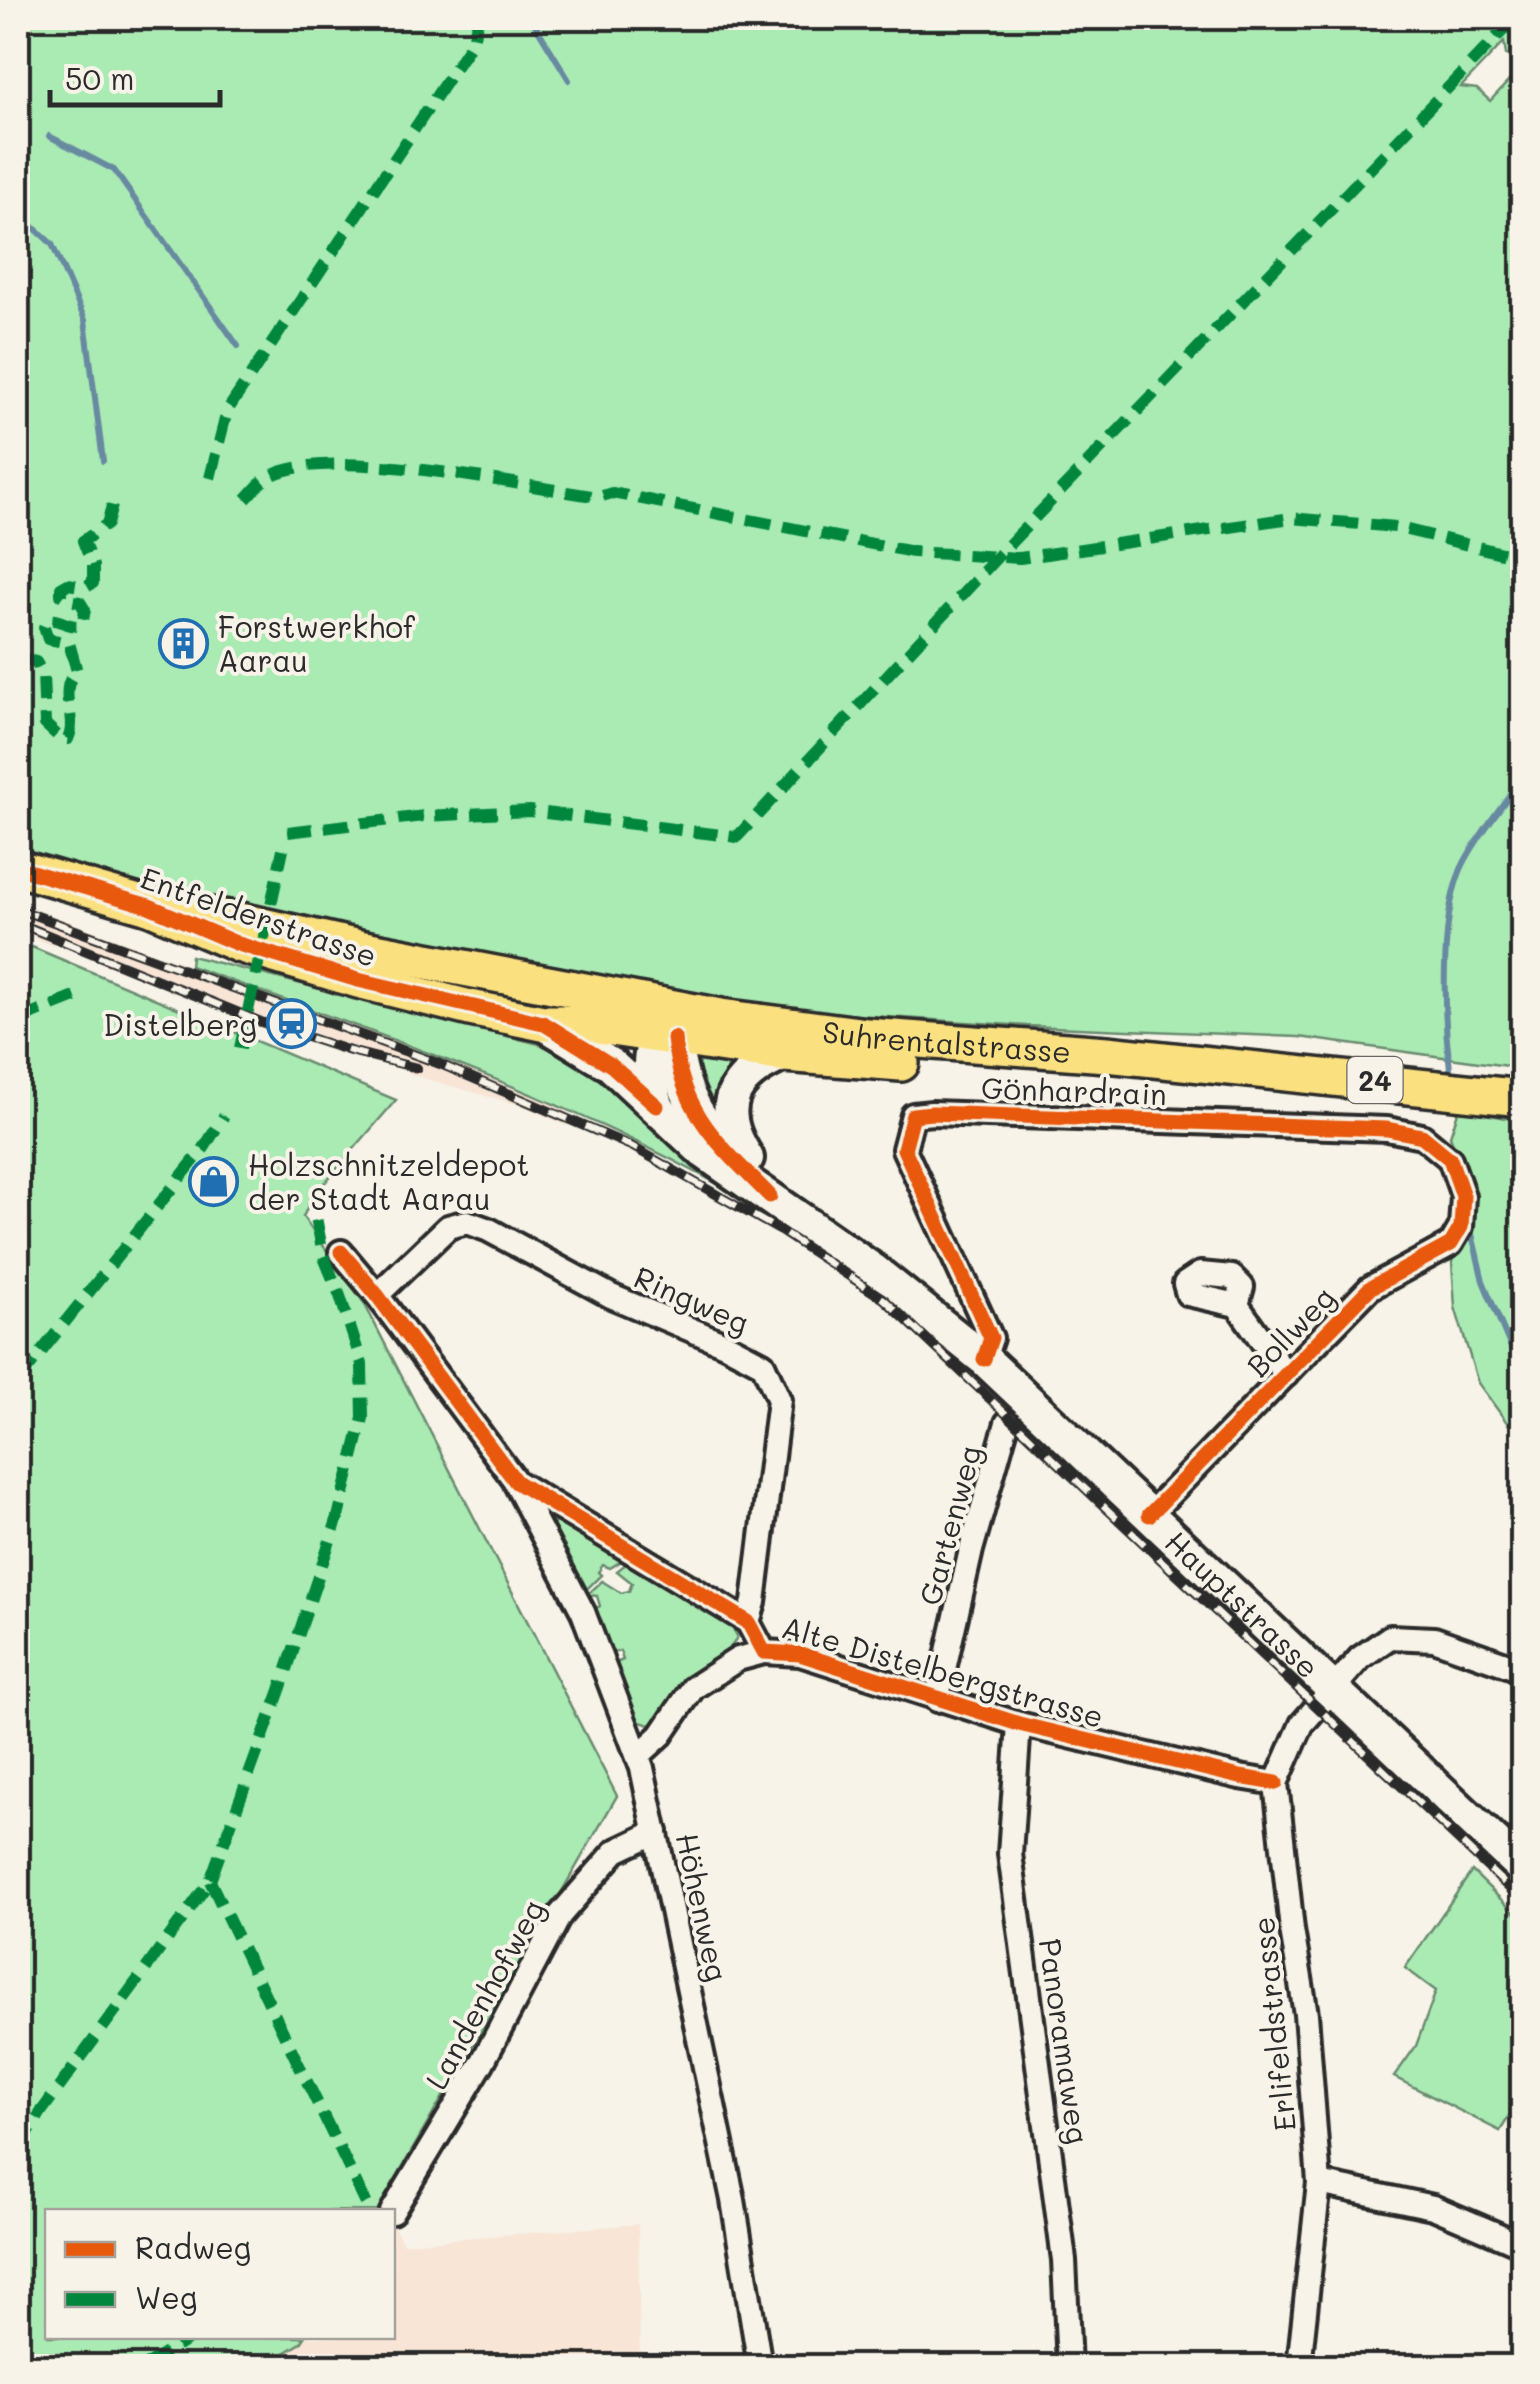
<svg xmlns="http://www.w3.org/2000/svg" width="1540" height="2384" viewBox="0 0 1540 2384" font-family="Mali,sans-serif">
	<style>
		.built { fill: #f8e5d6 }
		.green { fill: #aaebb4; stroke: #6a8b70; stroke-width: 2.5 }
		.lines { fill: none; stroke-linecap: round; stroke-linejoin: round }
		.stream { stroke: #678aa1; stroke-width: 6 }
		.street-casing { stroke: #2b2b2b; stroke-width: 30 }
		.secondary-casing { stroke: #2b2b2b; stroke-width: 40 }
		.primary-casing { stroke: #2b2b2b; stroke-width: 42 }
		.street { stroke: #f7f3e8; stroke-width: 22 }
		.secondary { stroke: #f7f3e8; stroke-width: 32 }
		.primary { stroke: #fbe080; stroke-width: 35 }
		.rail-casing { stroke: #2b2b2b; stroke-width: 10 }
		.rail { stroke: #f7f3e8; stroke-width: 6; stroke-dasharray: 19; stroke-linecap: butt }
		.quiet { stroke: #00873e; stroke-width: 12; stroke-dasharray: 25 12; stroke-linecap: butt }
		.cycleway-casing { stroke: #f7f3e8; stroke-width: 21 }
		.cycleway { stroke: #e8590c; stroke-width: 15 }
		.labels { text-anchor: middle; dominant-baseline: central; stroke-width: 8; stroke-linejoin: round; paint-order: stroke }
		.shield { fill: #f7f3e8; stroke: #686764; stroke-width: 2.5 }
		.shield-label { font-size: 28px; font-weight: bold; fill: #2b2b2b }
		.poi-label { font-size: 30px; fill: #2b2b2b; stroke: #f7f3e8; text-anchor: start }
		.street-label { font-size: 30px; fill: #2b2b2b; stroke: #f7f3e8 }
	</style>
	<rect width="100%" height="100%" fill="#f7f3e8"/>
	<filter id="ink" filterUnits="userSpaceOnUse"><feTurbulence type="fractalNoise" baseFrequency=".01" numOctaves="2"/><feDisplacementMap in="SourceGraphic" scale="20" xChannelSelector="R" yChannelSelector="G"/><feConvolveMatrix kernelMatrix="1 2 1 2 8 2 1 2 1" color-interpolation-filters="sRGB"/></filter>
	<g filter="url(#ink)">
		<g class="built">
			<polygon points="18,903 499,1080 569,1109 566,1126 529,1108 412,1075 407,1070 266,1029 55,943 54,946 18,932"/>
			<polygon points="638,2224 640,2366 263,2366 301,2343 305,2337 392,2336 393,2225 403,2243"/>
		</g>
		<g class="green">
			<polygon points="18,18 1522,18 1522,64 1506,55 1504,42 1461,87 1477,89 1490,101 1522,67 1522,1068 1299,1037 1027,1026 841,1014 659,992 153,889 18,852"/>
			<polygon points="32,947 396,1100 311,1199 303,1217 364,1303 617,1796 377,2211 48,2212 48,2336 305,2337 301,2343 263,2366 18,2366 18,958"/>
			<path d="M191,956L539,1044L587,1065L754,1205C578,1100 382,1036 190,966Z"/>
			<polygon points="694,1055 746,1060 723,1129 697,1098"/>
			<polygon points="1459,1109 1522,1121 1522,1420 1508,1424 1478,1383 1455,1307 1452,1262 1473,1194 1450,1136"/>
			<polygon points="558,1518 623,1560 610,1568 603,1565 598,1572 601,1575 587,1589 553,1525"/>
			<path d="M627,1563L729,1621L737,1636C732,1653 710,1659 696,1670C677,1686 669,1714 650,1725L640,1722L636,1716L616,1663L623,1660L620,1651L612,1653L594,1609L600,1606L597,1596L587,1595L602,1581L621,1593L629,1591L632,1583L617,1571Z"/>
			<polygon points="1472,1871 1522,1920 1522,2096 1500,2131 1394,2077 1416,2046 1436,1991 1405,1968"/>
		</g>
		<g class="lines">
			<g class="stream">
				<polyline points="531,18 569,80"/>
				<polyline points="18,120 27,125"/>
				<polyline points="49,136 114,170 238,346"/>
				<polyline points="28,222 52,244 85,320 103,461"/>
				<path d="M1450,1069C1443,1015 1439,908 1465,861C1481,831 1504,804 1522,777"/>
				<polyline points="1472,1234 1483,1281 1522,1374"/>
			</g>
			<defs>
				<g id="street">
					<polyline points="341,1252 377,1295 516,1482 748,1622 764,1652 800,1654 1019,1724 1240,1777 1276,1783"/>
					<polyline points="377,1295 448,1227 467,1222 489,1230 611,1296 725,1344 763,1364 779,1400 754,1602 748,1622"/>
					<polyline points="1237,1305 1242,1287 1232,1277 1200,1274 1185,1284 1188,1294 1237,1305 1286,1375"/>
					<polyline points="984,1359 991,1338 904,1149 913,1115 932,1113 1387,1129 1422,1136 1450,1159 1463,1196 1461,1227 1451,1244 1370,1288 1149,1515"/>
					<polyline points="516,1484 583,1612 642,1768 733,2200 760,2366"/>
					<polyline points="937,1700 971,1550 1007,1423"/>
					<polyline points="1019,1724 1010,1854 1064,2260 1069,2366"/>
					<polyline points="638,1756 661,1735 693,1688 738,1659 764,1652"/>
					<polyline points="1319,2183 1433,2207 1522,2245"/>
					<polyline points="392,2212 482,2063 560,1915 616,1851 656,1832"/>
					<polyline points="1299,2366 1319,2183 1306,2014 1292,1930 1276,1783 1302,1724 1360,1658 1390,1637 1434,1639 1522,1670"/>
				</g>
				<g id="secondary">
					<path d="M670,1014C681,1074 680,1097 722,1146"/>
					<path id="s1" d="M543,1023L611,1065L704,1152L873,1270L984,1359L1522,1868"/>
					<path d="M657,1106C646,1060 647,1054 668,1011"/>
					<path d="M747,1158C714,1107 732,1076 784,1054"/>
				</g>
				<g id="primary">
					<polyline points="18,868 149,906 238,944 358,980 470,1008 543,1023 578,1023 784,1054 901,1063"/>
					<path id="s2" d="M149,906L241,921L364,949L721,1017L867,1036L1107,1054L1522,1098"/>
				</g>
			</defs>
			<use href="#street" class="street-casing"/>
			<use href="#secondary" class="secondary-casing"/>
			<use href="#primary" class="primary-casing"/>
			<use href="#street" class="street"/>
			<use href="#secondary" class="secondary"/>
			<use href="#primary" class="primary"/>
			<defs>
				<g id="rail">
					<polyline points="18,909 440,1064 633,1147 779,1230 884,1299 1522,1900"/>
					<polyline points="28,927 261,1022 350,1051 417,1068"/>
				</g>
			</defs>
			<use href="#rail" class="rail-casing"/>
			<use href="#rail" class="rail"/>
			<g class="quiet">
				<polyline points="210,478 227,411 473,41 478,18"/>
				<path d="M246,499C253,492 260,482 269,477C326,443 528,487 599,497L612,493L913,552L1020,558L1291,518L1395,527L1522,558"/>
				<path d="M18,662L25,659L36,662L43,674L45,724L60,738L68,739C79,717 55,691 77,671L69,643L48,639L44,627L47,620C60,618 70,629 82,625L85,610L80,602L68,600L61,595V588L68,584L86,587L93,583V566L83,541L107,524L113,502"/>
				<polyline points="288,832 424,816 530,811 737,837 999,555 1515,18"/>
				<polyline points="18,1020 85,993"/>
				<polyline points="240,1048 283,849"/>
				<polyline points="18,1381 204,1148 224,1116"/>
				<polyline points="210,1881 370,2212"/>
				<polyline points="18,2150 41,2112 210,1881 280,1690 338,1517 363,1418 362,1364 340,1296 323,1255 316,1217"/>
				<polyline points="145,2366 194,2336"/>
			</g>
			<defs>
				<g id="cycleway">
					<polyline points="18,868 149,906 238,944 358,980 543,1023 611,1065 657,1106"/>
					<path d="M674,1038C681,1114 720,1145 770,1196"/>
					<polyline points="341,1252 377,1295 516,1482 748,1622 764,1652 800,1654 1019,1724 1240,1777 1276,1783"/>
					<polyline points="984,1359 991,1338 904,1149 913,1115 932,1113 1387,1129 1422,1136 1450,1159 1463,1196 1461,1227 1451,1244 1370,1288 1149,1515"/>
				</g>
			</defs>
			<use href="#cycleway" class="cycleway-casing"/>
			<use href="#cycleway" class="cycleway"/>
		</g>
	</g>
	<defs>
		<symbol id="building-ring" viewBox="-11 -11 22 22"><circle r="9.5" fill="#f7f3e8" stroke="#1f6fb2" stroke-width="1.5"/><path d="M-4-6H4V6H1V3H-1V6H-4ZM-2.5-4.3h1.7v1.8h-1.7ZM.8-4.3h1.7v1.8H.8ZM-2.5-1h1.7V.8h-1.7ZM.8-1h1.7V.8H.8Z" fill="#1f6fb2"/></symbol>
		<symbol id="station-ring" viewBox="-11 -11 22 22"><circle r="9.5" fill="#f7f3e8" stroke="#1f6fb2" stroke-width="1.5"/><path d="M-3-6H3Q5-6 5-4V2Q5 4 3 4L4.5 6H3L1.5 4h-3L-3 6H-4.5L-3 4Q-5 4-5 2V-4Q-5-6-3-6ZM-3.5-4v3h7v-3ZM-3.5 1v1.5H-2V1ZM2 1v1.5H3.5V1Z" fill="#1f6fb2"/></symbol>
		<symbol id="shop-ring" viewBox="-11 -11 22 22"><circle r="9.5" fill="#f7f3e8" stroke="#1f6fb2" stroke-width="1.5"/><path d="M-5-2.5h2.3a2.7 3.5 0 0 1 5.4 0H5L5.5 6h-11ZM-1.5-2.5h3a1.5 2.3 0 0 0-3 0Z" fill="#1f6fb2"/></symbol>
	</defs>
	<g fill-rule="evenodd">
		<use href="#building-ring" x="156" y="616" width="55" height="55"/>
		<use href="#station-ring" x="264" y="996" width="55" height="55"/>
		<use href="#shop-ring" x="186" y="1154" width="55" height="55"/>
	</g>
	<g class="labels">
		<rect class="shield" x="1347.5" y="1057" width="55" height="46" rx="8"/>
		<g class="shield-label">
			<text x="1375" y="1080">24</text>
		</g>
		<g class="poi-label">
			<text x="218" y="626">Forstwerkhof<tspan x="218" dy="34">Aarau</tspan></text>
			<text x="257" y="1024" text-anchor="end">Distelberg</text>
			<text x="248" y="1164">Holzschnitzeldepot<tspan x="248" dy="34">der Stadt Aarau</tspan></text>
		</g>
		<g class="street-label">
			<text transform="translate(259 916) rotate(19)">Entfelderstrasse</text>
			<text stroke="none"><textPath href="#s2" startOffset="810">Suhrentalstrasse</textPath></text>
			<text transform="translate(1074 1090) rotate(2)">Gönhardrain</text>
			<text transform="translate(692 1299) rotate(24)">Ringweg</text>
			<text transform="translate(1290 1331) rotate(-46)">Bollweg</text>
			<text transform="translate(949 1525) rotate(-75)">Gartenweg</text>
			<text stroke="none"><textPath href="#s1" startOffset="912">Hauptstrasse</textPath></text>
			<text transform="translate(943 1671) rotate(16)">Alte Distelbergstrasse</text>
			<text transform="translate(703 1907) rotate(78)">Höhenweg</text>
			<text transform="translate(484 1994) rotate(-61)">Landenhofweg</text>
			<text transform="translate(1273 2024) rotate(-96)">Erlifeldstrasse</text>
			<text transform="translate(1065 2041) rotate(82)">Panoramaweg</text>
		</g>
	</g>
	<rect width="1540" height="2384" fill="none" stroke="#f7f3e8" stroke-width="60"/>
	<rect x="30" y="30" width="1480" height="2324" fill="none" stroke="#2b2b2b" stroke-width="4" filter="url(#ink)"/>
	<rect x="45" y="2209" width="350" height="130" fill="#f7f3e8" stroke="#a5a39c" stroke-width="2.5"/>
	<rect x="65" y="2242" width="50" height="15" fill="#e8590c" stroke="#a5a39c" stroke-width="2.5"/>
	<text x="135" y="2259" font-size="30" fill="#2b2b2b">Radweg</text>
	<rect x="65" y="2292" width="50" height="15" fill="#00873e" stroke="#a5a39c" stroke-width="2.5"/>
	<text x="135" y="2309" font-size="30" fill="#2b2b2b">Weg</text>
	<path d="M50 90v15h170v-15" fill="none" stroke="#2b2b2b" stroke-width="5"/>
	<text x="65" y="90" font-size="30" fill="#2b2b2b" stroke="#f7f3e8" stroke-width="8" paint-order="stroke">50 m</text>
</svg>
